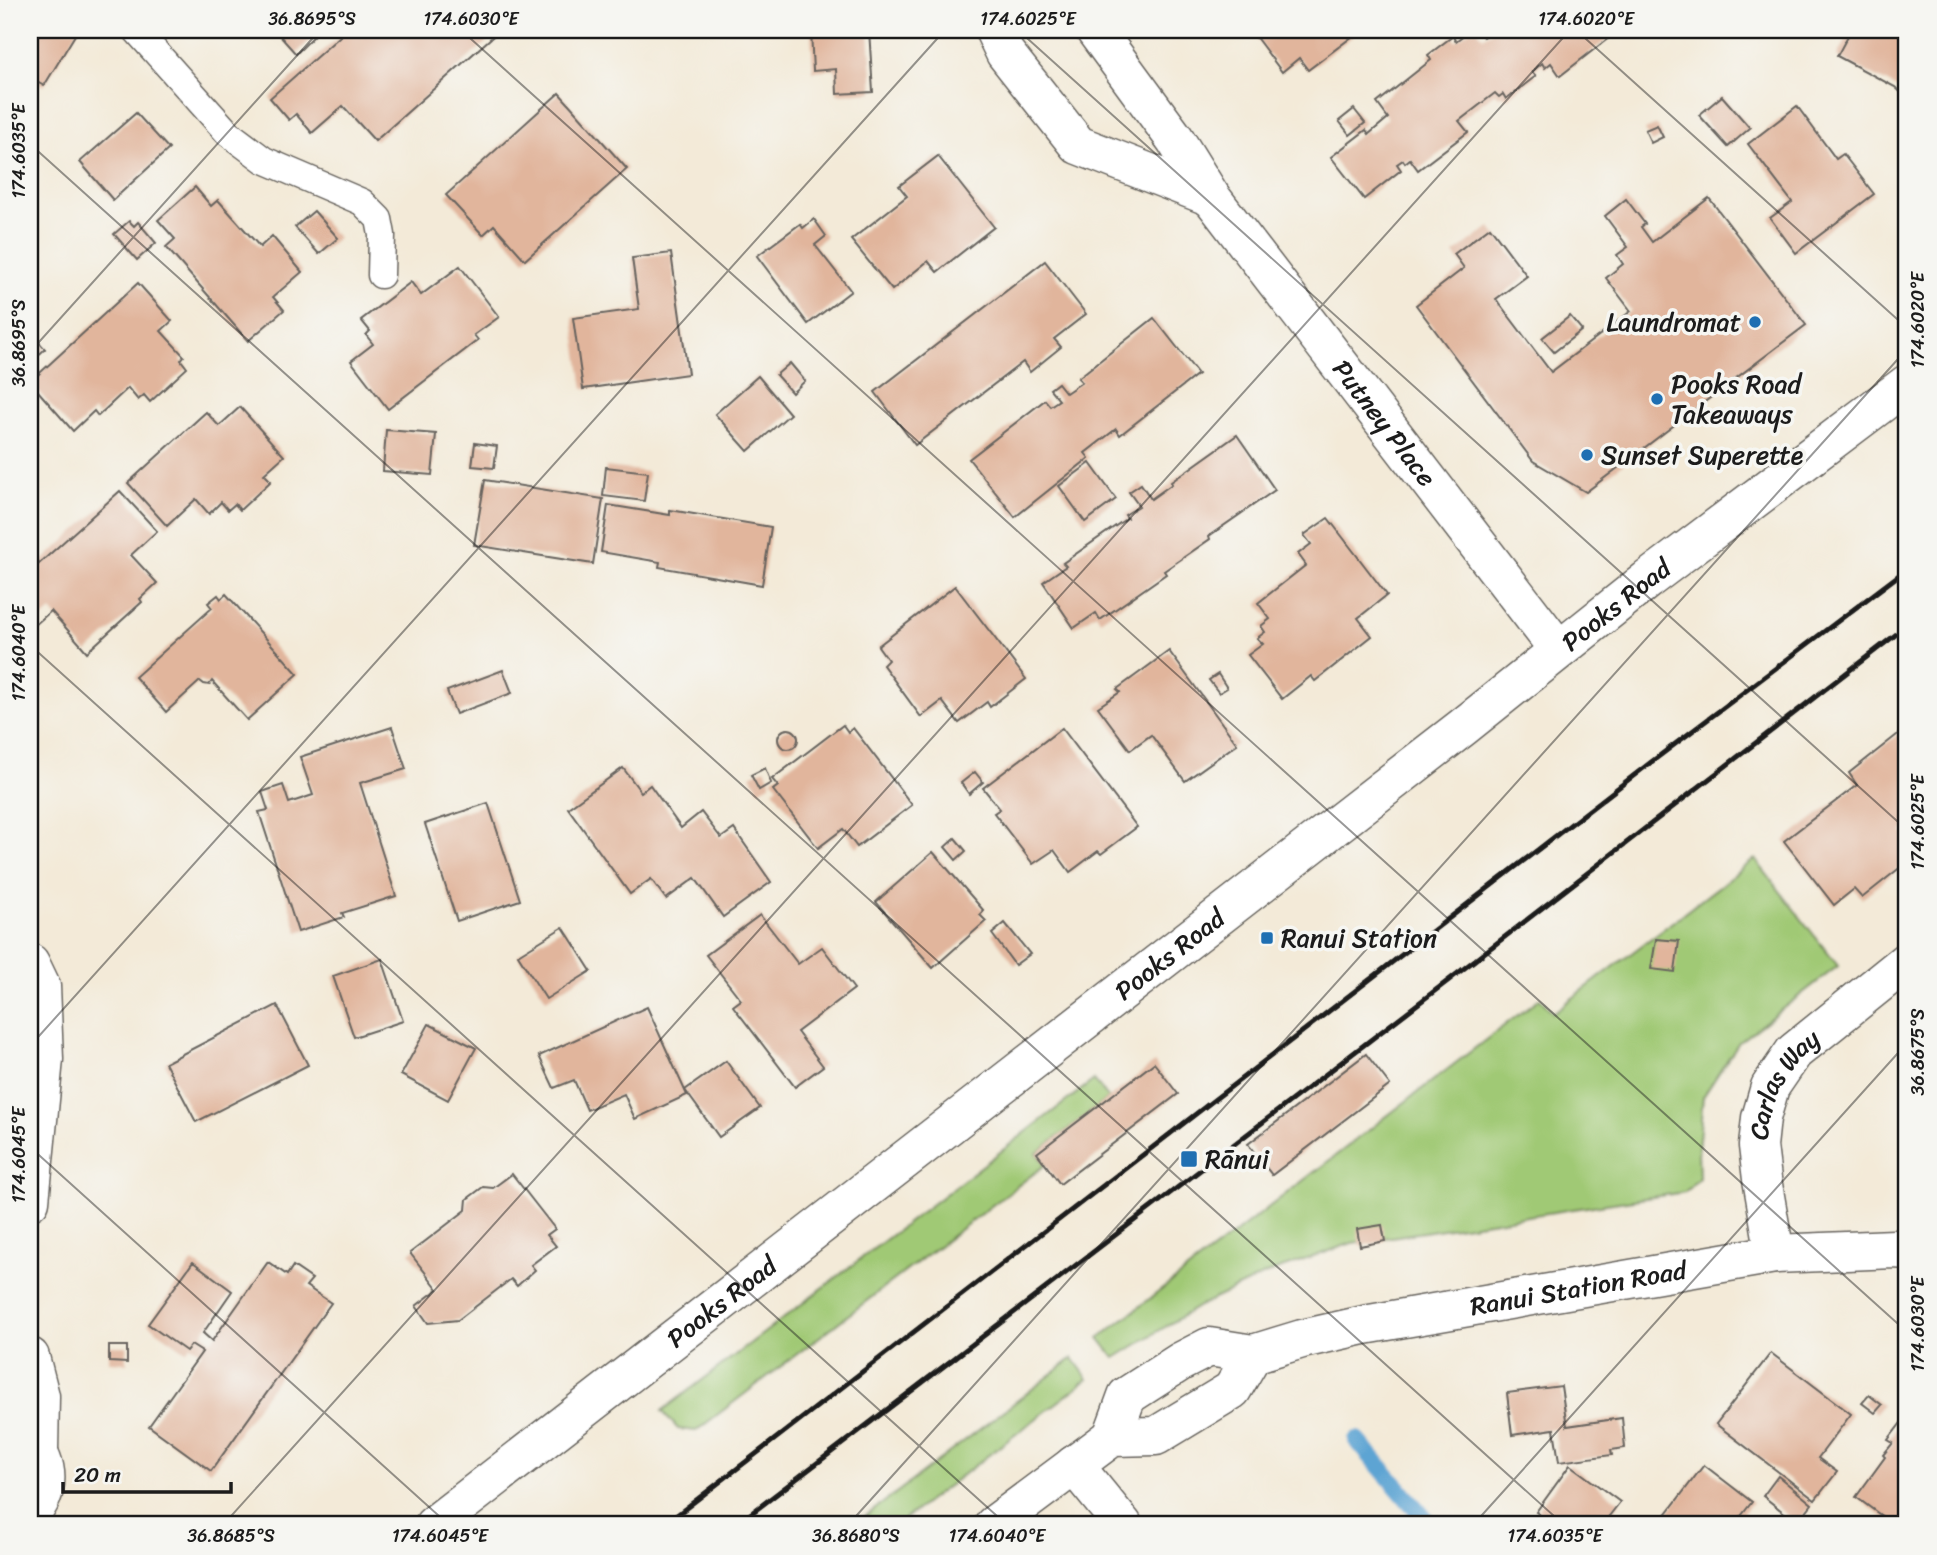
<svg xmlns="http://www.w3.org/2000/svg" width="1937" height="1555" viewBox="0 0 1937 1555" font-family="Sriracha,sans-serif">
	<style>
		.green { fill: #a0c974; stroke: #5e7248; stroke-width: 2 }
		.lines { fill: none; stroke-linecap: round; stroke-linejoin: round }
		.stream { stroke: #5da4d3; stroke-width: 18 }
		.building { fill: #e1b59c }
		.service-casing { stroke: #67645e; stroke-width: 29 }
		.minor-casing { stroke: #67645e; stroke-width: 41 }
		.tertiary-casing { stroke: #67645e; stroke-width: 41 }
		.secondary-casing { stroke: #67645e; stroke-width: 41 }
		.service { stroke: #fff; stroke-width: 26 }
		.minor { stroke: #fff; stroke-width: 38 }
		.tertiary { stroke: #fff; stroke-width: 38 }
		.secondary { stroke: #fff; stroke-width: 38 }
		.rail { stroke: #1c1c1c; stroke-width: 5 }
		.ticks { fill: none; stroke: #1c1c1c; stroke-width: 2; stroke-opacity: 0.45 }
		.poi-dot { fill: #1f6fb2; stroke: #f6f6f2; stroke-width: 2.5 }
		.labels { text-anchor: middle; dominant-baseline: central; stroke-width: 7; stroke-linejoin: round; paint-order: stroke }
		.poi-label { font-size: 26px; fill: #1c1c1c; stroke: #f6f6f2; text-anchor: start }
		.street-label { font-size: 26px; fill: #1c1c1c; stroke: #f6f6f2 }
		.neatline { fill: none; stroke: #1c1c1c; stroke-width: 2.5 }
		.ticks-label { font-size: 18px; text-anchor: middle; fill: #1c1c1c }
	</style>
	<rect width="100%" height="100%" fill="#f6f6f2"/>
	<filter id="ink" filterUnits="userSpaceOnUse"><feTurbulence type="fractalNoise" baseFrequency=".0143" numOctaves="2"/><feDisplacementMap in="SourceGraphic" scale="14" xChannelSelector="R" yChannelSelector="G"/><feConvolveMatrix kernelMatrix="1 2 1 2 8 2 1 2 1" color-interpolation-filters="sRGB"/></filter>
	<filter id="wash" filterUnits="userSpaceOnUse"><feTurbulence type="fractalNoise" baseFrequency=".00686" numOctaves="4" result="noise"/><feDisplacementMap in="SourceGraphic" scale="28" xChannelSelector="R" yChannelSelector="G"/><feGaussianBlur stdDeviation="1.57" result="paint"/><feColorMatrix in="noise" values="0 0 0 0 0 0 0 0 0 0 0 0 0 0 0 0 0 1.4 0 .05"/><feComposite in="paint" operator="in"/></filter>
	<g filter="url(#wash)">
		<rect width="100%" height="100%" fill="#f3ead8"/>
		<g class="green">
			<polygon points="1755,859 1838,966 1739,1042 1703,1097 1698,1150 1699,1178 1685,1192 1352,1243 1273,1271 1199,1306 1115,1358 1099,1338 1540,998 1553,1013"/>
			<polygon points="1094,1080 1109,1098 1037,1153 1045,1165 696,1431 678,1429 662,1411"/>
			<polygon points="1073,1358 1088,1379 897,1525 854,1525"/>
		</g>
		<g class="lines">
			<polyline class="stream" points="1357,1440 1430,1525"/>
		</g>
		<g id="blocks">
			<g class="building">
				<polygon points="30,30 78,30 44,86 30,78"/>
				<polygon points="287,30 309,30 314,36 296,54 280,36"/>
				<polygon points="347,30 500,30 375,141 343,106 312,133 296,114 289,120 270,98"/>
				<polygon points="811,30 869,30 873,92 837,94 836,69 813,71"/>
				<polygon points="1260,30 1348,30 1353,36 1308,70 1299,58 1282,72 1255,36 1261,31"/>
				<polygon points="1470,30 1477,30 1483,37 1493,30 1619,30 1560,76 1551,63 1545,68 1542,63 1532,72 1536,76 1506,99 1503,94 1499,97 1495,93 1459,121 1468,132 1418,170 1410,159 1405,163 1403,160 1397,164 1401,170 1364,199 1331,157 1366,130 1369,134 1388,118 1377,103 1431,60 1428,55 1453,36 1456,41"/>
				<polygon points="1851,30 1907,30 1907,98 1895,87 1837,56"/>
				<polygon points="559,93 627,169 525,260 494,225 483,235 446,195"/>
				<polygon points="1722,96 1750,128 1728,147 1699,115"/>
				<polygon points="1797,106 1836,159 1843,154 1874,194 1796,253 1770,218 1792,202 1748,144"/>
				<polygon points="1354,109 1365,123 1350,135 1339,121"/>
				<polygon points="136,113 169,149 113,200 80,162"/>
				<polygon points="1657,125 1663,137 1651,143 1645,130"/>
				<polygon points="938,156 994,227 937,272 928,261 892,290 851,240 907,196 899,186"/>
				<polygon points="195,187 211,206 218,200 260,247 272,236 302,272 273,297 284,310 248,341 166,247 175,239 158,220"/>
				<polygon points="1709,198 1806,325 1586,492 1533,461 1416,305 1464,268 1454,254 1490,227 1527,276 1496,299 1551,372 1631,311 1606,278 1623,264 1617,255 1628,247 1605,216 1626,199 1645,224 1641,227 1652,242"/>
				<polygon points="314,211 338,238 319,254 295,227"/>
				<polygon points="814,219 826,236 815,245 851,291 808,324 757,256 800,224 803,228"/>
				<polygon points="129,221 134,226 138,222 156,243 137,260 114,234"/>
				<polygon points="671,253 688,374 583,389 573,318 639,309 632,258"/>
				<polygon points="1045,261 1086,314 1054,339 1061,347 1030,372 1023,362 915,445 875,392"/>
				<polygon points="460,266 499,317 474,335 478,340 388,409 351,361 373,344 366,335 370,331 361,320 411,282 421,295"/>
				<polygon points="138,283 172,321 161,331 184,356 181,360 187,368 150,402 144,395 138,400 128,388 98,416 94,411 73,431 30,382"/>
				<polygon points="1570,316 1582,330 1554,352 1542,338"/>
				<polygon points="1154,318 1198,374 1120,435 1116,429 1085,453 1089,458 1015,517 969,459 1045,400 1050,406 1059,400 1050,389 1058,383 1066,393 1082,382 1078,378"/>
				<polygon points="30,332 45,349 30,363"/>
				<polygon points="790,363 805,381 792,393 776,375"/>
				<polygon points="758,376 790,414 748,451 715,414"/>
				<polygon points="240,407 284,456 264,474 271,481 240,510 235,504 228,510 221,502 209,514 196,499 167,526 128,483 206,412 219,426"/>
				<polygon points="386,430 436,434 432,475 383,471"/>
				<polygon points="1237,435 1275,490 1209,536 1210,539 1164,571 1166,574 1100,620 1096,613 1074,628 1043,582 1066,566 1063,563 1127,518 1125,515 1139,506 1129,492 1141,484 1151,499 1172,484 1171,482"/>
				<polygon points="475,443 497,446 494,468 472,466"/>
				<polygon points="1090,463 1116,499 1085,522 1059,486"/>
				<polygon points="606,467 648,472 644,501 603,496"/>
				<polygon points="485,480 603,499 593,564 474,545"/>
				<polygon points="120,491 157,531 131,555 157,583 140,599 142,602 87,652 51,611 36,624 30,617 30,572"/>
				<polygon points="608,505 670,515 670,510 771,527 762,585 659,567 660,562 601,552"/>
				<polygon points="1328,518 1387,595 1358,618 1372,636 1315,681 1311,676 1282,699 1248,655 1263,644 1257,638 1265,632 1261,626 1270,619 1258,603 1306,565 1298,554 1311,544 1304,535"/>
				<polygon points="955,586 1026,679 990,707 987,702 959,723 942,701 921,717 883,665 888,660 878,646"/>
				<polygon points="226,594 298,674 247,720 212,681 209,685 204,684 200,681 166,712 135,677 212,608 208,603 218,595 221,599"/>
				<polygon points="1169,651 1237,744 1185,781 1151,735 1130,750 1098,707 1120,692 1117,689"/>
				<polygon points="503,670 512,693 456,714 447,691"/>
				<polygon points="1218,674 1227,688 1219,693 1209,680"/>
				<polygon points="843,725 848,732 853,728 912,805 857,847 843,829 818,848 773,790 778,786 772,779"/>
				<polygon points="392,727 406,769 360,783 396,896 342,913 344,917 298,932 259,812 268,810 262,792 283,785 289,803 313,795 300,757"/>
				<polygon points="1907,727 1907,828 1902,832 1907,838 1907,862 1862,898 1854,889 1834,905 1784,841 1857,785 1849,773"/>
				<polygon points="1062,728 1137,827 1101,854 1098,851 1070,872 1054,850 1033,864 994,813 1000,809 983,788"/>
				<circle cx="788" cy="739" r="10"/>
				<polygon points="623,768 641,792 650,785 681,828 701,812 721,838 734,829 771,882 723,917 695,878 666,899 651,879 630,894 568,808"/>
				<polygon points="765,768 771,783 759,790 751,775"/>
				<polygon points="975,772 983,782 969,794 961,783"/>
				<polygon points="488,803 520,900 457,921 425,824"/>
				<polygon points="955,838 966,851 956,860 945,847"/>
				<polygon points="933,852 984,911 980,915 986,921 933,968 876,902"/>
				<polygon points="760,915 798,964 822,947 854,989 797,1032 823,1066 795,1087 733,1006 741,1000 706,955"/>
				<polygon points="1005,923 1030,954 1015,965 992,934"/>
				<polygon points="563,927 591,971 546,999 518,955"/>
				<polygon points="1656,939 1679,941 1675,972 1651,969"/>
				<polygon points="382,959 403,1021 354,1037 333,976"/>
				<polygon points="277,1005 308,1065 196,1122 165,1063"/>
				<polygon points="647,1007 687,1095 635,1119 624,1094 587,1110 574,1080 554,1088 539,1056"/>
				<polygon points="429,1024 476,1048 448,1100 401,1075"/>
				<polygon points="1366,1054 1390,1085 1272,1175 1248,1144"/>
				<polygon points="726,1061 760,1108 719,1137 685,1090"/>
				<polygon points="1154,1063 1178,1094 1060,1184 1037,1153"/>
				<polygon points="512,1174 555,1229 547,1235 556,1246 531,1265 535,1270 517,1286 511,1279 458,1320 428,1323 416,1306 438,1289 410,1253 466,1210 467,1199 483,1187 493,1188"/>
				<polygon points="1382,1225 1385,1241 1360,1246 1357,1229"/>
				<polygon points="193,1262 232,1291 203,1333 212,1341 268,1262 287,1275 293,1266 312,1279 306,1286 331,1303 211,1471 149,1426 202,1352 191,1345 186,1351 148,1324"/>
				<polygon points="109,1346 127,1346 127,1363 109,1362"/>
				<polygon points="1771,1353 1851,1414 1818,1458 1837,1472 1815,1500 1716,1424"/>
				<polygon points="1561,1386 1567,1426 1622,1418 1625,1448 1611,1450 1612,1455 1559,1462 1554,1429 1512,1435 1507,1393"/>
				<polygon points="1869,1395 1882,1405 1875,1413 1862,1403"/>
				<polygon points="1907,1415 1907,1525 1894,1525 1856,1497 1885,1457 1883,1455 1893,1443 1888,1440"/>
				<polygon points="1570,1465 1620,1502 1602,1525 1553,1525 1536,1512"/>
				<polygon points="1704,1465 1752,1502 1734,1525 1658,1525"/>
				<polygon points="1778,1476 1812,1504 1797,1523 1763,1496"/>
			</g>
		</g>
	</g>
	<g filter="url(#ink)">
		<use href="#blocks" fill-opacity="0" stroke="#67645e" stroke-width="2"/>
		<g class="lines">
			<defs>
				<polyline id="service" points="136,30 228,133 264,160 362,202 379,219 382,235 381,275"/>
				<g id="minor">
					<polyline points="994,30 1005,53 1078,145 1211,197 1175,139 1095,30"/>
					<path id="s1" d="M1211,197L1558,649"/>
					<path id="s2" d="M1775,1254L1762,1179L1758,1146L1761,1118L1770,1087L1794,1052L1907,961"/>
					<polyline points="1074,1465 1123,1525"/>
					<path id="s3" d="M434,1525L1463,727L1647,580L1907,384"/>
				</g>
				<g id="tertiary">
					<polyline points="30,963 41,986 44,1059 30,1201"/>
					<polyline points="30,1357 40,1396 39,1451"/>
					<path id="s4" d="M1112,1437L1127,1396L1180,1362L1209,1347L1253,1354L1302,1339L1364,1325L1775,1254L1894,1249L1907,1250"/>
					<polyline points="994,1525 1112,1437 1156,1436 1232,1390 1253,1354"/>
				</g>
				<path id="secondary" d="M30,1440C50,1464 51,1491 30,1515"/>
			</defs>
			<use href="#service" class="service-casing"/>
			<use href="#minor" class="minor-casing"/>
			<use href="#tertiary" class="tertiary-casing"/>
			<use href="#secondary" class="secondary-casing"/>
			<use href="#service" class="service"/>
			<use href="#minor" class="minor"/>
			<use href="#tertiary" class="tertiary"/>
			<use href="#secondary" class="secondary"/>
			<g class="rail">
				<polyline points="664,1525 1650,763 1907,569"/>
				<polyline points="736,1525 1449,980 1907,626"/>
			</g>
		</g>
	</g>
	<path class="ticks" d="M461,30L1907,1332M1018,30L1907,830M1576,30L1907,328M30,144L1564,1525M30,352L320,30M30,645L1007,1525M30,1046L945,30M30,1147L449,1525M223,1525L1570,30M848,1525L1907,349M1473,1525L1907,1043"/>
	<g class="poi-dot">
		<circle cx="1755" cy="322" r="7"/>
		<circle cx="1657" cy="399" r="7"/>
		<circle cx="1587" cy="455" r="7"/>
		<rect x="1260" y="931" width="14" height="14" rx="3.5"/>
		<rect x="1180" y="1150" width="18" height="18" rx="3.5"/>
	</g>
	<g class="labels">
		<g class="poi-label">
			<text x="1741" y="322" text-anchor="end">Laundromat</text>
			<text x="1671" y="384">Pooks Road<tspan x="1671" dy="30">Takeaways</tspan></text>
			<text x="1601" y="455">Sunset Superette</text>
			<text x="1281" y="938">Ranui Station</text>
			<text x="1205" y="1159">Rānui</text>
		</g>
		<g class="street-label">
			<text stroke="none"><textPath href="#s1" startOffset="285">Putney Place</textPath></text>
			<text stroke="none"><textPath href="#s3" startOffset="1498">Pooks Road</textPath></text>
			<text stroke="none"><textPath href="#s3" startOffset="931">Pooks Road</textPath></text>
			<text stroke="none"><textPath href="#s2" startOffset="178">Carlas Way</textPath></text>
			<text stroke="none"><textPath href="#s4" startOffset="516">Ranui Station Road</textPath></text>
			<text stroke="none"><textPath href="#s3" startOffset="364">Pooks Road</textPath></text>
		</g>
	</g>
	<rect width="1937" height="1555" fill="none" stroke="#f6f6f2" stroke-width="77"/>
	<path d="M63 1482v10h168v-10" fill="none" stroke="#1c1c1c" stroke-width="3.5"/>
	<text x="74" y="1482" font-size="21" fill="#1c1c1c" stroke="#f6f6f2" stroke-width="5" paint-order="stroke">20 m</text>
	<rect x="38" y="38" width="1860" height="1478" class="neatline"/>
	<g class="ticks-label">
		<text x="312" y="25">36.8695°S</text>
		<text x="471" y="25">174.6030°E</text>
		<text x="1028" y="25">174.6025°E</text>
		<text x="1586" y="25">174.6020°E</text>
		<text transform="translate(19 151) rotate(-90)" y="6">174.6035°E</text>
		<text transform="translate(1918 320) rotate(-90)" y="6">174.6020°E</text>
		<text transform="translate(19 343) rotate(-90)" y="6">36.8695°S</text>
		<text transform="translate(19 653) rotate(-90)" y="6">174.6040°E</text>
		<text transform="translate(1918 822) rotate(-90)" y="6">174.6025°E</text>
		<text transform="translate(1918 1052) rotate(-90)" y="6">36.8675°S</text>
		<text transform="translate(19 1155) rotate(-90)" y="6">174.6045°E</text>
		<text transform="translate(1918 1324) rotate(-90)" y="6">174.6030°E</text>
		<text x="231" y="1542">36.8685°S</text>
		<text x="440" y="1542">174.6045°E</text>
		<text x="856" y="1542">36.8680°S</text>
		<text x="997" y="1542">174.6040°E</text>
		<text x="1555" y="1542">174.6035°E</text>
	</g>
</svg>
